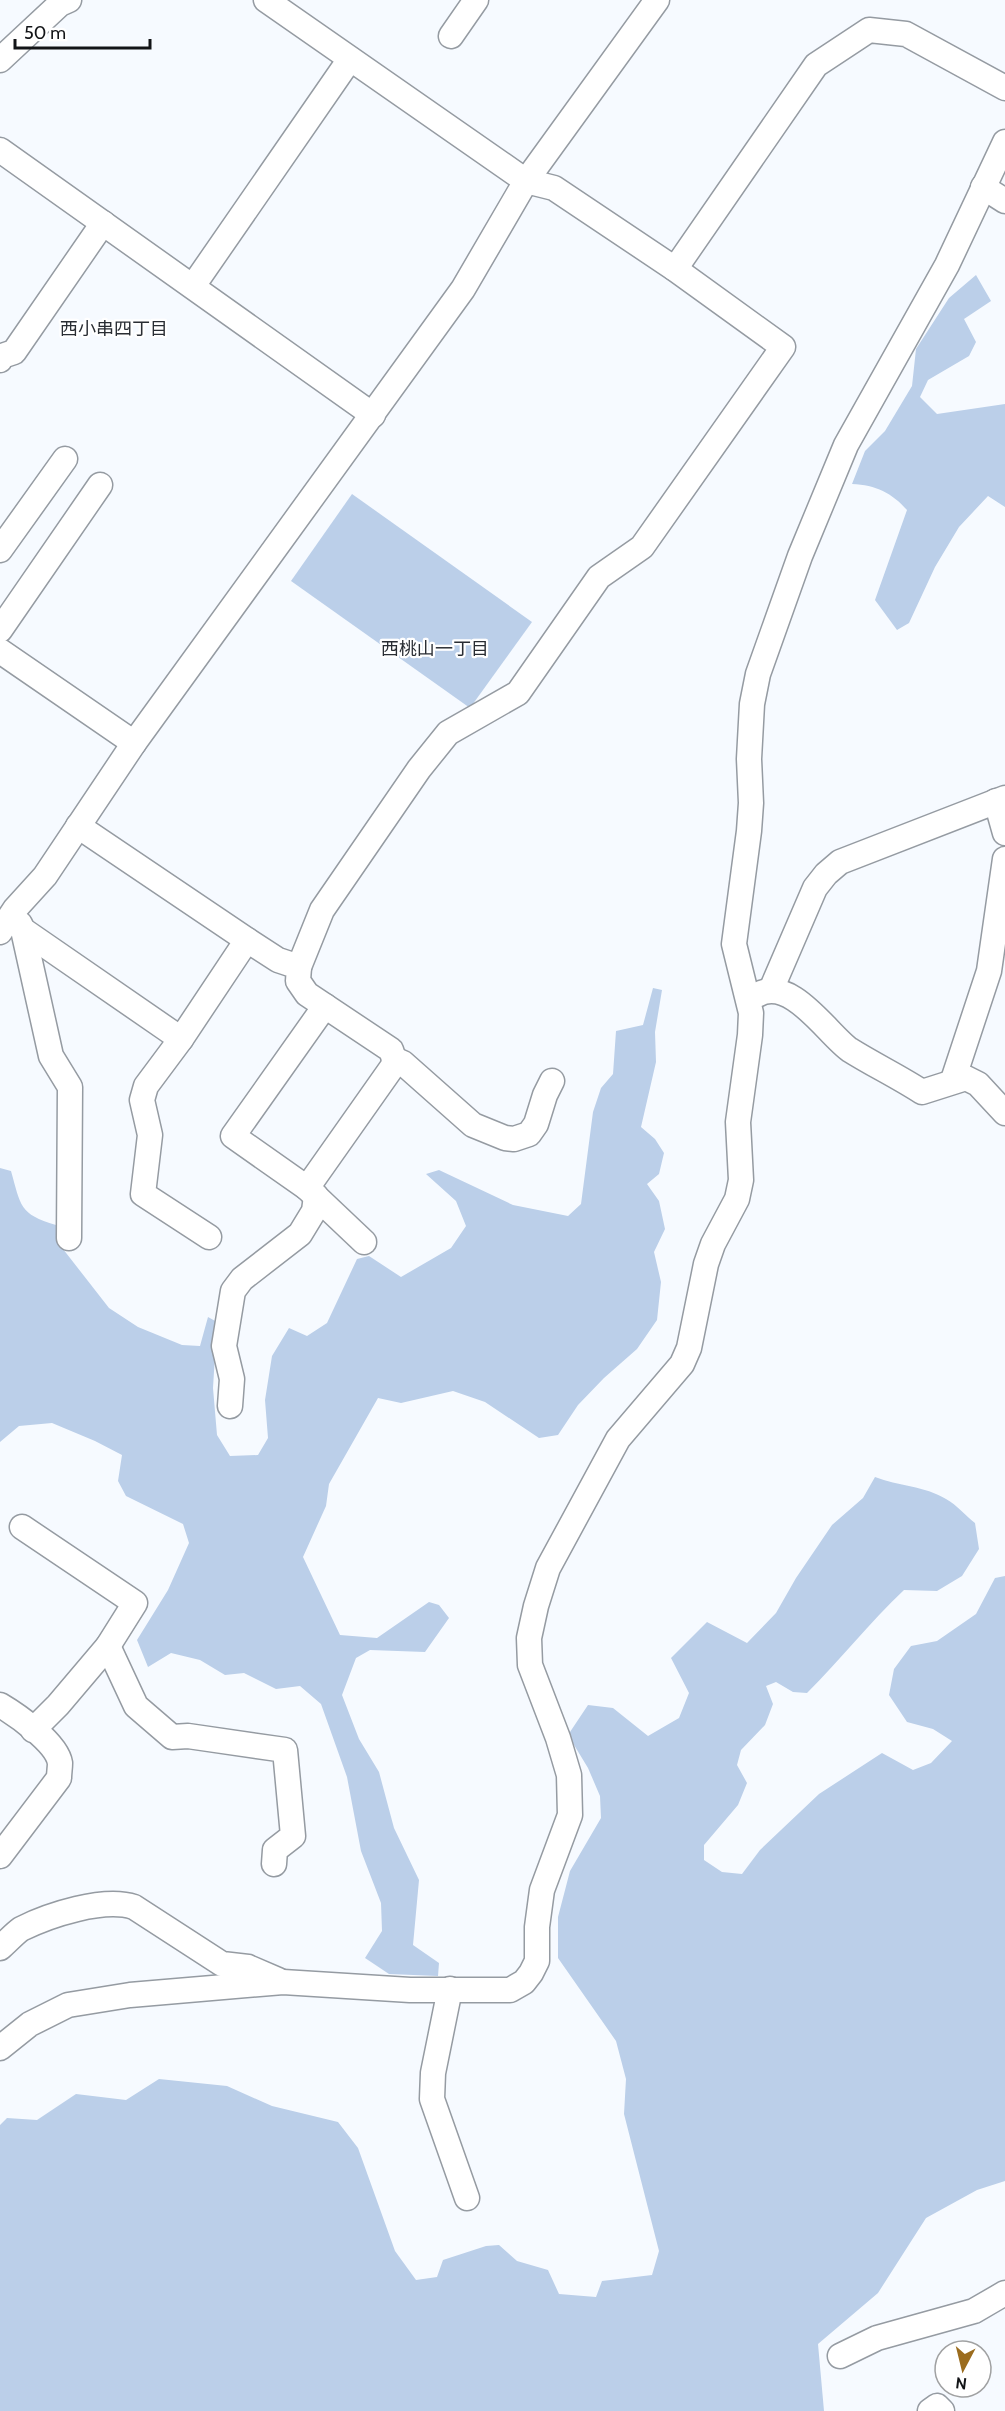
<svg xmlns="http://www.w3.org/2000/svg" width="1005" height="2411" viewBox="0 0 1005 2411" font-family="Cabin,'Noto Sans JP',sans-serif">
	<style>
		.green { fill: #bbcfe9 }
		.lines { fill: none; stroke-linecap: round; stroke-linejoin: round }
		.minor-casing { stroke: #959ba2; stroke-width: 27 }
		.minor { stroke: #fff; stroke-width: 24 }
		.labels { text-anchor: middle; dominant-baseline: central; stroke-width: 4.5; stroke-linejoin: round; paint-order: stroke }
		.neighbourhood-label { font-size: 18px; fill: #292d33; stroke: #fff }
	</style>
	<rect width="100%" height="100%" fill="#f6faff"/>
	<g class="green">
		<path d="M976,275L991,301L964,319L976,342L969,356L928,380L920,397L937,414L1005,404V507L988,496L959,527L935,567L909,623L897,630L875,600L907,510C892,493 876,485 852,484L865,451L885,431L912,386L916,349L949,298Z"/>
		<polygon points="352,494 532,622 470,708 291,581"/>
		<path d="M653,988L662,990L655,1032L656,1062L641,1127L655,1139L664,1153L659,1174L647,1184L659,1201L665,1229L654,1252L661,1282L657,1320L637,1349L604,1378L578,1405L558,1435L539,1438L485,1402L453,1391L401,1403L378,1398L329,1484L326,1506L303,1557L340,1635L377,1638L429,1602L439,1605L449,1618L425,1652L370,1650L356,1658L342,1695L359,1739L379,1772L394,1828L419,1880L413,1945L439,1963L438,1976L389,1974L365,1958L382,1931L381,1903L361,1851L347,1777L321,1704L300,1686L276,1689L244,1673L225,1675L200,1660L171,1653L148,1667L137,1640L168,1590L189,1543L183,1524L126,1496L118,1481L122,1455L95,1441L52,1423L19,1426L0,1442V1168L11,1171C21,1206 19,1214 56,1225L63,1249L109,1308L138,1327L182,1345L200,1346L208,1317L217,1322L213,1388L217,1435L230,1456L258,1455L268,1438L265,1400L272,1356L289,1328L307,1336L327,1323L357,1259L369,1256L401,1277L451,1248L466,1226L456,1201L426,1174L439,1170L513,1205L568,1216L581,1204L593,1112L601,1088L613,1074L616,1031L643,1025Z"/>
		<path d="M875,1477C898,1486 925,1486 946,1499C957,1505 966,1516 975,1523L979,1549L962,1576L937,1591L904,1590C869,1623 841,1659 807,1693L793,1692L776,1682L766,1686L773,1704L765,1725L741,1750L737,1765L747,1783L738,1805L704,1845V1860L722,1872L742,1874L760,1850L819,1794L882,1753L913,1770L931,1763L952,1741L933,1729L907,1722L889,1695L894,1669L911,1646L937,1641L976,1614L995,1578L1005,1576V2181L977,2190L926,2218L878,2293L818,2344L824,2411H0V2125L7,2118L37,2120L76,2094L126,2100L159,2079L227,2086L272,2106L338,2122L358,2148L395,2251L416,2280L437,2277L443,2260L486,2246L499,2245L517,2261L548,2270L559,2294L596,2297L602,2281L652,2275L659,2251L624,2114L626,2079L616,2041L558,1958V1917L570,1871L601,1818L600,1796L588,1768L568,1735L588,1705L613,1708L648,1736L679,1718L689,1693L671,1658L707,1622L747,1643L776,1613L796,1578L832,1525L863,1498Z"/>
	</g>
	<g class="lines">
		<defs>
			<g id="minor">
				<polyline points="266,0 526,181 554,188 675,269 783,347 642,547 599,577 518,693 448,733 419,769 322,910 299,967"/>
				<polyline points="451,36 476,0"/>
				<polyline points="0,60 60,4 69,0"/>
				<polyline points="0,150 373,415"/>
				<polyline points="983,187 1005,201"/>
				<polyline points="675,269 816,65 869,30 906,34 1005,88"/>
				<polyline points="193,286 350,59"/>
				<polyline points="0,360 2,356 14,352 103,223"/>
				<polyline points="0,550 65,459"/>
				<polyline points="0,630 100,485"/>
				<polyline points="0,651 134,743"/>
				<polyline points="996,801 1005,833"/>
				<polyline points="78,826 247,940 278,960 299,967 298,981 307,994 325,1006"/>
				<polyline points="20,924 23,930 181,1039"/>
				<polyline points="23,930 51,1056 70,1087 69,1238"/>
				<polyline points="0,932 15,909 45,876 134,743 463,289 526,181 657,0"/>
				<polyline points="771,990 815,888 826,874 840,862 1005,798"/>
				<path d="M757,995C791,975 828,1035 850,1050C874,1065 899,1077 922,1092L966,1078L978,1084L1005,1113"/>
				<polygon points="325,1006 391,1050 394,1059 393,1066 307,1188 233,1136"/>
				<polyline points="394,1059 403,1063 473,1125 505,1138 514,1139 529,1134 536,1124 545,1095 552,1081"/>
				<polyline points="953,1080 989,971 1005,859"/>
				<polyline points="307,1188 364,1242"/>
				<polyline points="209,1237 143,1194 150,1135 142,1100 146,1086 181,1039 247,940"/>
				<polyline points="230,1406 232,1379 224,1346 233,1291 242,1279 300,1234 314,1211 316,1196"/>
				<polyline points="22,1527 135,1603 108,1646 58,1705 33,1730"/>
				<polyline points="108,1646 136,1706 172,1737 188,1736 285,1750 293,1836 275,1850 274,1864"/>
				<path d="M0,1705C17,1715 57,1743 60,1763C60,1768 59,1773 59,1778L0,1856"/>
				<path d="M0,1948C7,1942 14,1934 21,1929C49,1915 104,1897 134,1907L222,1964L248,1967L278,1980"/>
				<polyline points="450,1989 433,2073 432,2099 467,2198"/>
				<polyline points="0,2048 30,2024 68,2005 130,1995 283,1982 410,1990 510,1990 524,1982 531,1973 537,1961 537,1927 542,1890 570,1815 569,1775 558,1738 530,1665 529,1638 536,1606 548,1568 618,1439 682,1364 689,1348 706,1264 713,1244 737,1199 741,1180 738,1122 750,1035 751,1013 734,944 749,831 751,803 749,759 752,704 758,674 800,556 846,445 947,265 1005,142"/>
				<polyline points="840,2356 877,2338 974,2311 1005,2293"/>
				<polyline points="930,2411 937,2406 942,2411"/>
			</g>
		</defs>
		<use href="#minor" class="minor-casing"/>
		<use href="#minor" class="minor"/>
	</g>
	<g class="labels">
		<g class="neighbourhood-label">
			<text x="114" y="329">西小串四丁目</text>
			<text x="435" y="649">西桃山一丁目</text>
		</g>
	</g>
	<g transform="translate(963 2369) rotate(187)"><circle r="28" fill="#ffffff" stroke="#a0a1a2" stroke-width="1.5"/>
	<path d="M0-4.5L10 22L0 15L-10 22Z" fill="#9b6c1e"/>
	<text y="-9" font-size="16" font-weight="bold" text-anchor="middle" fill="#121417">N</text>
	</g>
	<path d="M15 39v9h135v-9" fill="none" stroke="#121417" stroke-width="3"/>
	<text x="24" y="39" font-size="18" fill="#121417" stroke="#ffffff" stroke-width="4.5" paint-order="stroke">50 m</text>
</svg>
